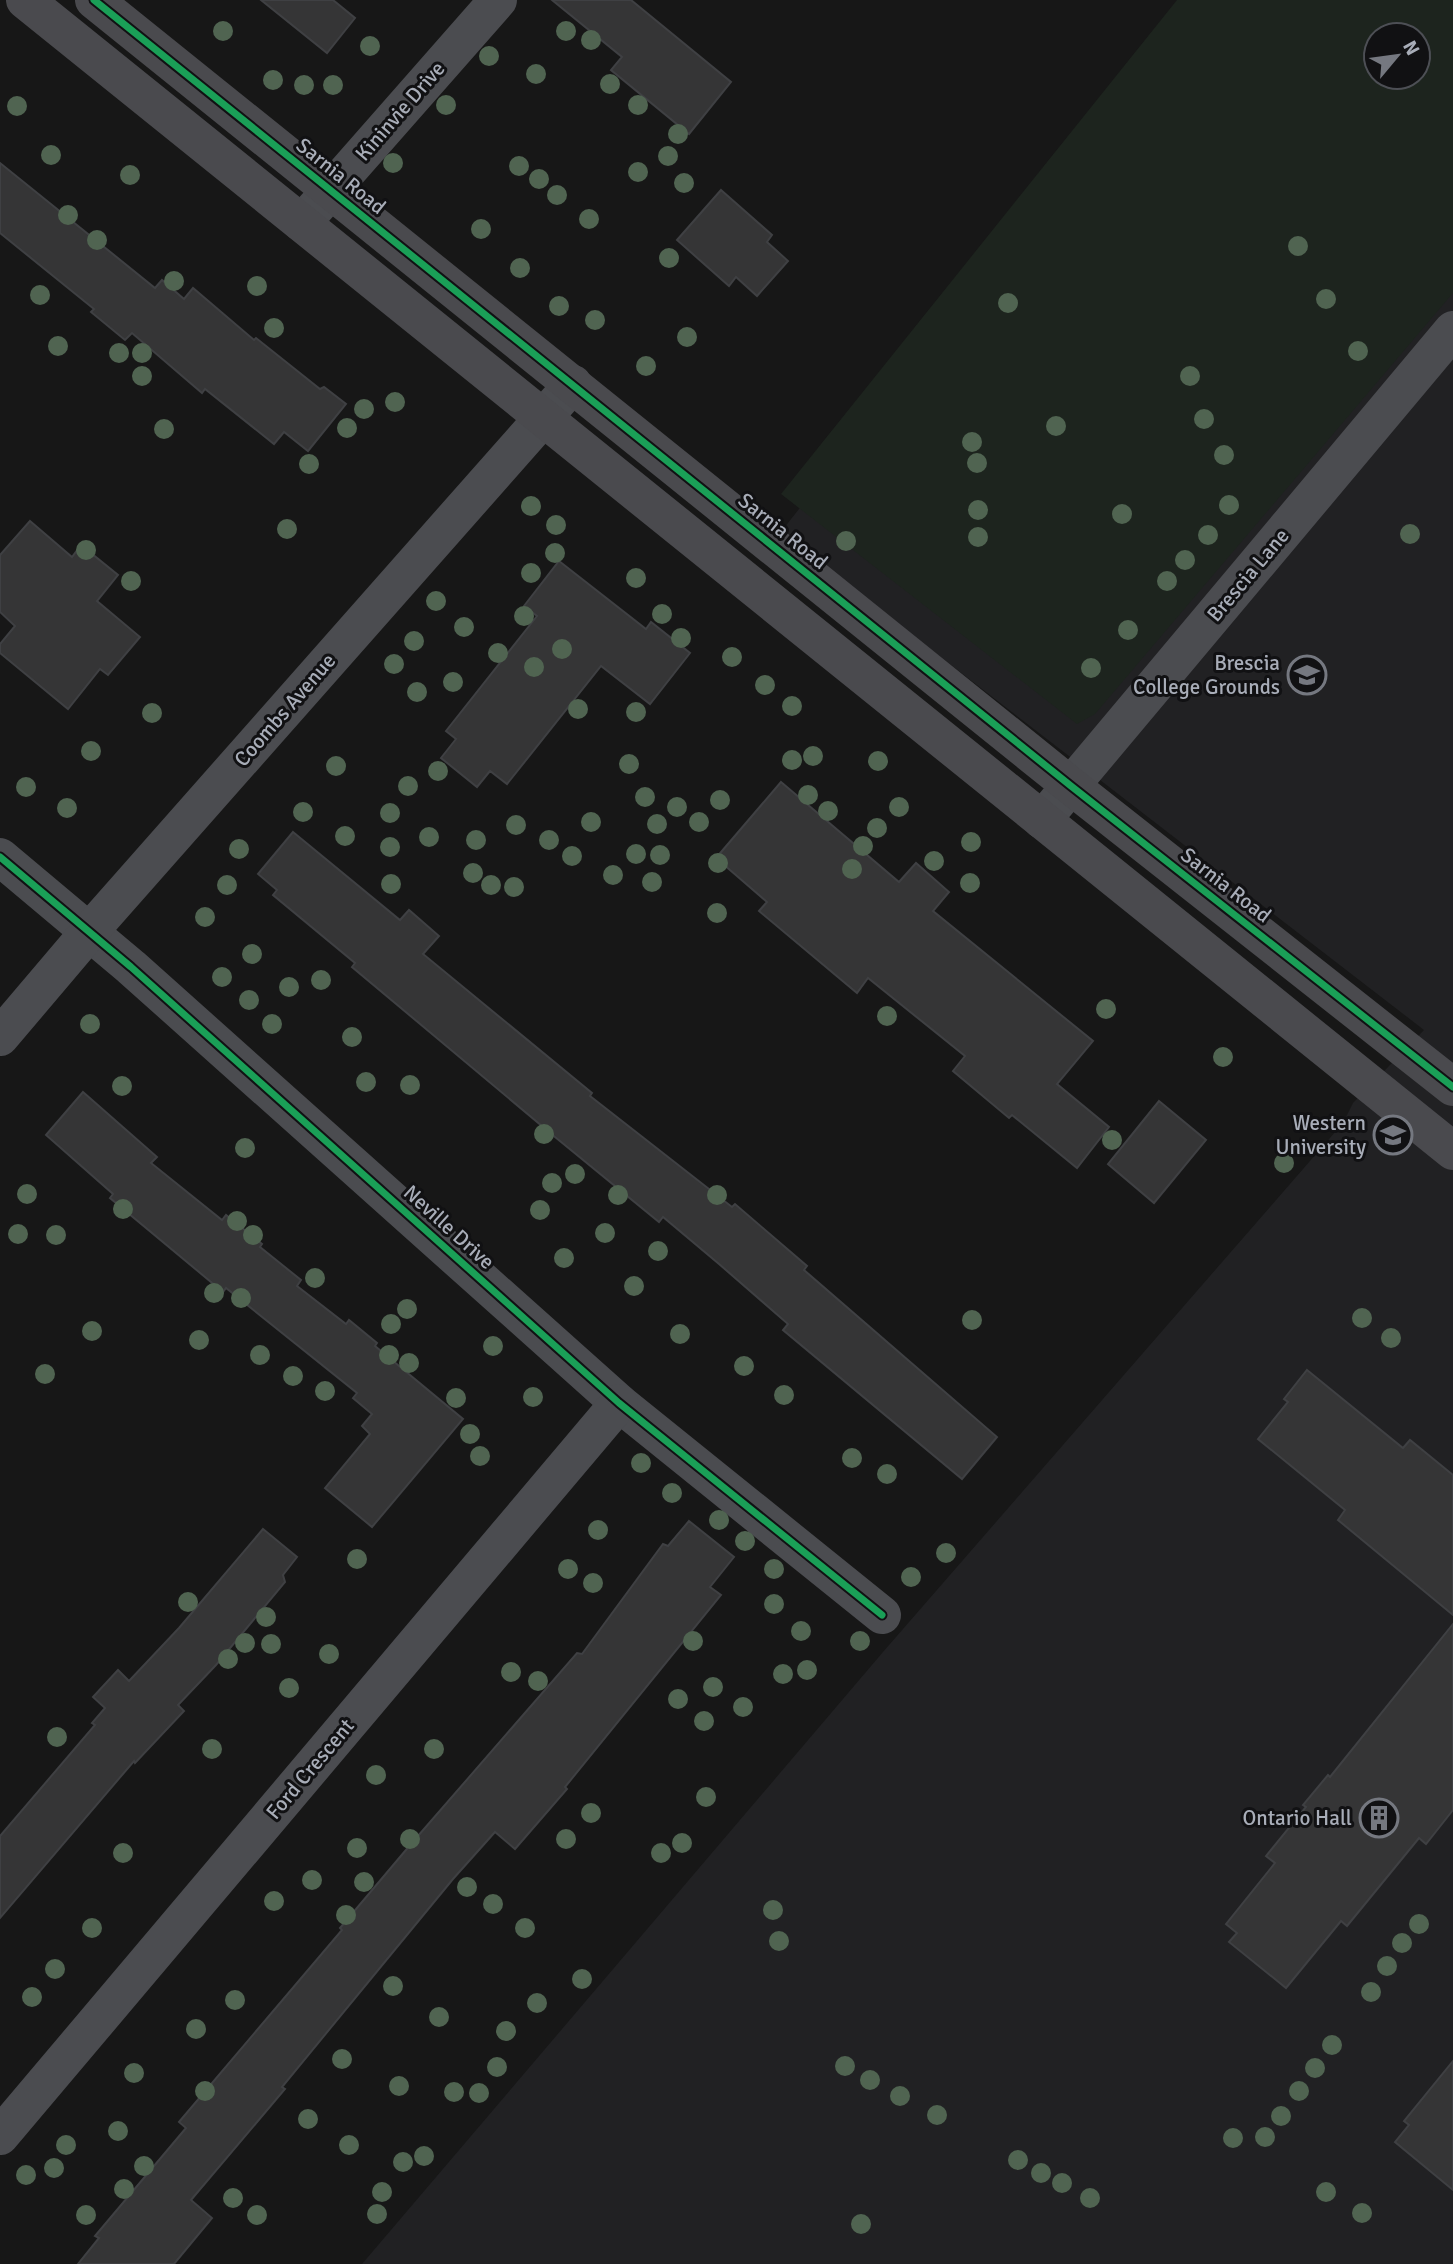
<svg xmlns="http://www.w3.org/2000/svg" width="1453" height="2264" viewBox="0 0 1453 2264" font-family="Signika,sans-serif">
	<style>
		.built { fill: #212123; fill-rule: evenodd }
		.green { fill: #1d241e; fill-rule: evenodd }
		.building { fill: #353536; stroke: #3f4043; stroke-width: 2 }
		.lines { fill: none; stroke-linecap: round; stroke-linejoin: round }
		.minor { stroke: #4b4c50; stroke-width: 38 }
		.tertiary { stroke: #4b4c50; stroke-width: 38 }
		.secondary { stroke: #4a4a4e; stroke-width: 38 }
		.cycleway-casing { stroke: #111113; stroke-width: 11 }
		.cycleway { stroke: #1a9f57; stroke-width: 7 }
		.tree { fill: #506451 }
		.labels { text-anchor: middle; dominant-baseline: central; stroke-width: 6; stroke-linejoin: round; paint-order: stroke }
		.street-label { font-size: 21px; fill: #a8adb8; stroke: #111113 }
		.poi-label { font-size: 21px; fill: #a8adb8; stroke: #111113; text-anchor: end }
	</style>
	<rect width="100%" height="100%" fill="#171717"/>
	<path class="built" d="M1202,0H1453V2264H362L883,1652L1343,1123L1353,1103L1424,1030L780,533ZM1376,35H1418V77H1376Z"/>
	<path class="green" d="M1177,0H1453V293L1095,714L1077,724L781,494ZM1376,35H1418V77H1376Z"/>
	<g class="building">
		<polygon points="261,0 333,0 355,18 327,53"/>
		<polygon points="552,0 631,0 731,82 689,134 611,70 622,57"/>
		<polygon points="0,163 155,288 162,280 184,299 193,288 254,340 256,338 320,389 324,387 346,404 308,451 284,432 274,444 205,389 202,393 132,333 125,340 91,312 94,309 0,233"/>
		<polygon points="721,190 772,235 767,242 788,261 757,296 736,277 729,286 677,240"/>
		<polygon points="30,521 72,557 81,545 118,575 97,601 140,637 108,675 100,669 68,709 0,653 0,644 15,626 0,612 0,555"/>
		<polygon points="559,561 646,629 651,622 690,653 650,704 601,666 507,784 490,771 477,787 441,758 456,739 446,731 537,616 524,606"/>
		<polygon points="781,782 899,882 916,863 949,892 933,911 1093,1041 1057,1084 1109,1127 1077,1168 1012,1115 1009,1118 953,1071 965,1056 868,978 857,993 759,911 767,902 716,858"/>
		<polygon points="293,832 400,920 409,910 439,936 423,954 592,1093 590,1096 732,1207 735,1204 807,1266 804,1270 997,1437 962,1479 783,1330 788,1324 719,1264 663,1217 659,1222 555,1137 352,967 355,963 273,895 277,890 258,874"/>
		<polygon points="83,1092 157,1157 151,1163 222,1220 226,1215 262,1244 260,1247 301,1280 297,1286 346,1324 349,1320 377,1343 375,1346 463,1419 372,1527 325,1488 370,1434 362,1426 372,1414 353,1398 357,1393 226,1288 223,1292 110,1198 113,1194 46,1135"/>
		<polygon points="1159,1101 1206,1140 1154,1203 1108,1164"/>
		<polygon points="1307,1370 1403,1448 1410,1440 1453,1475 1453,1615 1338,1520 1345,1510 1258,1439 1288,1402 1284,1399"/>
		<polygon points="689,1521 734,1557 710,1587 721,1595 565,1787 567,1789 515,1849 495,1832 453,1879 282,2087 285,2089 191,2200 212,2218 174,2264 78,2264 99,2238 95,2236 186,2128 179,2122 342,1930 340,1928 411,1844 577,1653 582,1654 663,1544 668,1546"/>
		<polygon points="263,1529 297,1557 283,1575 285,1582 216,1665 178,1705 184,1711 135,1763 134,1761 0,1918 0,1836 95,1725 92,1723 105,1708 93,1697 118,1670 129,1681 179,1628"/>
		<polygon points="1453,1624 1453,1810 1426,1844 1419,1838 1347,1926 1341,1921 1286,1988 1229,1942 1237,1933 1226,1924 1275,1863 1266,1856 1306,1807 1303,1805 1328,1775 1330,1777"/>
		<polygon points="1453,2061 1453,2190 1395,2142 1409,2125 1404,2121"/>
	</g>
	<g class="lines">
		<g class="minor">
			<polyline points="302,223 498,0"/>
			<polyline points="1042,820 1453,330"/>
			<polyline points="0,857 131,967 619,1403 882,1615"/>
			<polyline points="0,2136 619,1403"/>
		</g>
		<polyline class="tertiary" points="0,1037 89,932 573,384"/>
		<g class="secondary">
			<polyline points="25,0 1453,1151"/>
			<polyline points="94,0 1071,786 1453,1087"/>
		</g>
		<defs>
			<g id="cycleway">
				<polyline points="94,0 1071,786 1453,1087"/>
				<polyline points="0,857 131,967 619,1403 882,1615"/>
			</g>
		</defs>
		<use href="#cycleway" class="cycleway-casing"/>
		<use href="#cycleway" class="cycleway"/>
	</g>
	<g class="tree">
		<circle cx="223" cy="31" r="10"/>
		<circle cx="566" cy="31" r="10"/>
		<circle cx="591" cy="40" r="10"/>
		<circle cx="370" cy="46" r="10"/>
		<circle cx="489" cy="56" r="10"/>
		<circle cx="536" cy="74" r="10"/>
		<circle cx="273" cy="80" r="10"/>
		<circle cx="610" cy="84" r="10"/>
		<circle cx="304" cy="85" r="10"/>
		<circle cx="333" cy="85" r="10"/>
		<circle cx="446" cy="105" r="10"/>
		<circle cx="638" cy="105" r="10"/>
		<circle cx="17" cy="106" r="10"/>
		<circle cx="678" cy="134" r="10"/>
		<circle cx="51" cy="155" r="10"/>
		<circle cx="668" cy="156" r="10"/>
		<circle cx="393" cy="163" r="10"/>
		<circle cx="519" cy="166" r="10"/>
		<circle cx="638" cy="172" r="10"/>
		<circle cx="130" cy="175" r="10"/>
		<circle cx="539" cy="179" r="10"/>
		<circle cx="684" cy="183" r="10"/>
		<circle cx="557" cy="195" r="10"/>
		<circle cx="68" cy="215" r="10"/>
		<circle cx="589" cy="219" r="10"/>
		<circle cx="481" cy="229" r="10"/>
		<circle cx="97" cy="240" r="10"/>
		<circle cx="1298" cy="246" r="10"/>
		<circle cx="669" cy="258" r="10"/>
		<circle cx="520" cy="268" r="10"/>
		<circle cx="174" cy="281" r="10"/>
		<circle cx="257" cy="286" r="10"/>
		<circle cx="40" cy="295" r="10"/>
		<circle cx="1326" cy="299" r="10"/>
		<circle cx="1008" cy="303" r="10"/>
		<circle cx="559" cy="306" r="10"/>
		<circle cx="595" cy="320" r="10"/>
		<circle cx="274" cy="328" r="10"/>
		<circle cx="687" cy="337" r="10"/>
		<circle cx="58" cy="346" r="10"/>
		<circle cx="1358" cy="351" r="10"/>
		<circle cx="119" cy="353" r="10"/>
		<circle cx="142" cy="353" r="10"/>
		<circle cx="646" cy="366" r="10"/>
		<circle cx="142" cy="376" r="10"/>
		<circle cx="1190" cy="376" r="10"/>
		<circle cx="395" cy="402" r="10"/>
		<circle cx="364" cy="409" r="10"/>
		<circle cx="1204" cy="419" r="10"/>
		<circle cx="1056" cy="426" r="10"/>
		<circle cx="347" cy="428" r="10"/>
		<circle cx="164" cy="429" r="10"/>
		<circle cx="972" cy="442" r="10"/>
		<circle cx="1224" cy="455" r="10"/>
		<circle cx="977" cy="463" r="10"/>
		<circle cx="309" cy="464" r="10"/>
		<circle cx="1229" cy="505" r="10"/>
		<circle cx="531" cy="506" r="10"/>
		<circle cx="978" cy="510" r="10"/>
		<circle cx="1122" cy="514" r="10"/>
		<circle cx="556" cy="525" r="10"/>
		<circle cx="287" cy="529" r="10"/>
		<circle cx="1410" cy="534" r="10"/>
		<circle cx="1208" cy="535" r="10"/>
		<circle cx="978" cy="537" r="10"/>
		<circle cx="846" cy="541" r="10"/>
		<circle cx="86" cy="550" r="10"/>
		<circle cx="555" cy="553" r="10"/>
		<circle cx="1185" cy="560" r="10"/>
		<circle cx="531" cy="573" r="10"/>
		<circle cx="636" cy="578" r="10"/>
		<circle cx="131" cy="581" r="10"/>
		<circle cx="1167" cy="581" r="10"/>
		<circle cx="436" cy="601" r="10"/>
		<circle cx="662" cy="614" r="10"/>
		<circle cx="524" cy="616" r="10"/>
		<circle cx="464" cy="627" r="10"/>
		<circle cx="1128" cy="630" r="10"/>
		<circle cx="681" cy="638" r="10"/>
		<circle cx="414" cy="641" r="10"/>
		<circle cx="562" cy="649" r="10"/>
		<circle cx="498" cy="653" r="10"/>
		<circle cx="732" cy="657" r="10"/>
		<circle cx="394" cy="664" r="10"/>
		<circle cx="534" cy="667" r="10"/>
		<circle cx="1091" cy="668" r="10"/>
		<circle cx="453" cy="682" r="10"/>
		<circle cx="765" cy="685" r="10"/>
		<circle cx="417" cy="692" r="10"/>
		<circle cx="792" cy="706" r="10"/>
		<circle cx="578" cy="709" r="10"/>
		<circle cx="636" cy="712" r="10"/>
		<circle cx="152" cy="713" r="10"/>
		<circle cx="91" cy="751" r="10"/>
		<circle cx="813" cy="756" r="10"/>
		<circle cx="792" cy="760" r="10"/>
		<circle cx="878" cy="761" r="10"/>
		<circle cx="629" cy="764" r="10"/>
		<circle cx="336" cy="766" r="10"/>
		<circle cx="438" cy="771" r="10"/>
		<circle cx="408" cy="786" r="10"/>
		<circle cx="26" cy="787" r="10"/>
		<circle cx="808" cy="795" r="10"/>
		<circle cx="645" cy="797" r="10"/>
		<circle cx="720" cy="800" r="10"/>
		<circle cx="677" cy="807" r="10"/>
		<circle cx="899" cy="807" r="10"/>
		<circle cx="67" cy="808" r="10"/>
		<circle cx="828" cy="811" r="10"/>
		<circle cx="303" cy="812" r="10"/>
		<circle cx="390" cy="813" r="10"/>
		<circle cx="591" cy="822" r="10"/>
		<circle cx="699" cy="822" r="10"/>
		<circle cx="657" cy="824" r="10"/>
		<circle cx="516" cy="825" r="10"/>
		<circle cx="877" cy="828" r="10"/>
		<circle cx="345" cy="836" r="10"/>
		<circle cx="429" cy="837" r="10"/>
		<circle cx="476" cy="840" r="10"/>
		<circle cx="549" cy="840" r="10"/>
		<circle cx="971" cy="842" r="10"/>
		<circle cx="863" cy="846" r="10"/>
		<circle cx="390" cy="847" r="10"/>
		<circle cx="239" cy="849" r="10"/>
		<circle cx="636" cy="854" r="10"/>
		<circle cx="660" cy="855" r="10"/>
		<circle cx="572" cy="856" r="10"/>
		<circle cx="934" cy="861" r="10"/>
		<circle cx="718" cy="863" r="10"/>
		<circle cx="852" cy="869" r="10"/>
		<circle cx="473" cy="873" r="10"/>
		<circle cx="613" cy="875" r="10"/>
		<circle cx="652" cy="882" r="10"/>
		<circle cx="970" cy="883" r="10"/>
		<circle cx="391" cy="884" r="10"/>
		<circle cx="227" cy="885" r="10"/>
		<circle cx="491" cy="885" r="10"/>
		<circle cx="514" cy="887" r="10"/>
		<circle cx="717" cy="913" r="10"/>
		<circle cx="205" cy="917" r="10"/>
		<circle cx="252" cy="954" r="10"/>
		<circle cx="222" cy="977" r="10"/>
		<circle cx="321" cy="980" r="10"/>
		<circle cx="289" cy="987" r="10"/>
		<circle cx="249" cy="1000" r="10"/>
		<circle cx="1106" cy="1009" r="10"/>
		<circle cx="887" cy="1016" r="10"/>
		<circle cx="90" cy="1024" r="10"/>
		<circle cx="272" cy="1024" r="10"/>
		<circle cx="352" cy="1037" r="10"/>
		<circle cx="1223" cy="1057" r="10"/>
		<circle cx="366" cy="1082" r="10"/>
		<circle cx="410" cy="1085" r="10"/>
		<circle cx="122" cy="1086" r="10"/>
		<circle cx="544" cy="1134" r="10"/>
		<circle cx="1112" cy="1140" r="10"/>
		<circle cx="245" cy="1148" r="10"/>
		<circle cx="1284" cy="1163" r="10"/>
		<circle cx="575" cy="1174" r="10"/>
		<circle cx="552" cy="1183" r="10"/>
		<circle cx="27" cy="1194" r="10"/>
		<circle cx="618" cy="1195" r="10"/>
		<circle cx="717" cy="1195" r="10"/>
		<circle cx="123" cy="1209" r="10"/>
		<circle cx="540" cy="1210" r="10"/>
		<circle cx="237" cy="1221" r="10"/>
		<circle cx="605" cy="1233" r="10"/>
		<circle cx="18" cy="1234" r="10"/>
		<circle cx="56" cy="1235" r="10"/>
		<circle cx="253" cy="1235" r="10"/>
		<circle cx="658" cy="1251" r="10"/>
		<circle cx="564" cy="1258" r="10"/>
		<circle cx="315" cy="1278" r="10"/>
		<circle cx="634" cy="1286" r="10"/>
		<circle cx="214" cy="1293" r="10"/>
		<circle cx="241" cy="1298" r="10"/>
		<circle cx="407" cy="1309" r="10"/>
		<circle cx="1362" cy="1318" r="10"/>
		<circle cx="972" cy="1320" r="10"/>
		<circle cx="391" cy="1324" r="10"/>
		<circle cx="92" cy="1331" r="10"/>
		<circle cx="680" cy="1334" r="10"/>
		<circle cx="1391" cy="1338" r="10"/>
		<circle cx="199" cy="1340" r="10"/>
		<circle cx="493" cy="1346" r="10"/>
		<circle cx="260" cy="1355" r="10"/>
		<circle cx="389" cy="1355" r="10"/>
		<circle cx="409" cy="1363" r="10"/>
		<circle cx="744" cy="1366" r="10"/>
		<circle cx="45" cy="1374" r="10"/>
		<circle cx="293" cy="1376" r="10"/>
		<circle cx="325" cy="1391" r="10"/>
		<circle cx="784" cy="1395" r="10"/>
		<circle cx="533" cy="1397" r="10"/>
		<circle cx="456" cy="1398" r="10"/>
		<circle cx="470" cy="1434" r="10"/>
		<circle cx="480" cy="1456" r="10"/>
		<circle cx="852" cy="1458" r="10"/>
		<circle cx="641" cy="1463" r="10"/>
		<circle cx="887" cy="1474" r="10"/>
		<circle cx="672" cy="1493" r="10"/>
		<circle cx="719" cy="1520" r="10"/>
		<circle cx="598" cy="1530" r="10"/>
		<circle cx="745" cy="1541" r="10"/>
		<circle cx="946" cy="1553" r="10"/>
		<circle cx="357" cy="1559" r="10"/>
		<circle cx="568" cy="1569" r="10"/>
		<circle cx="774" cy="1569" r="10"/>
		<circle cx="911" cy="1577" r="10"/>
		<circle cx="593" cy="1583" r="10"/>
		<circle cx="188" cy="1602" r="10"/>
		<circle cx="774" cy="1604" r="10"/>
		<circle cx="266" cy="1617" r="10"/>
		<circle cx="801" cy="1631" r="10"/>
		<circle cx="693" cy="1641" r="10"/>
		<circle cx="860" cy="1641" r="10"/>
		<circle cx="245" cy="1643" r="10"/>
		<circle cx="271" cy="1644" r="10"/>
		<circle cx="329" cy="1654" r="10"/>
		<circle cx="228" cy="1659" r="10"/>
		<circle cx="807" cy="1670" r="10"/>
		<circle cx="511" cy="1672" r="10"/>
		<circle cx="783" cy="1674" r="10"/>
		<circle cx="538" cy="1681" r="10"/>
		<circle cx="713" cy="1687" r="10"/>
		<circle cx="289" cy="1688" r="10"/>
		<circle cx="678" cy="1699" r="10"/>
		<circle cx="743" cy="1707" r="10"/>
		<circle cx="704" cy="1721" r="10"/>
		<circle cx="57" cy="1737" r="10"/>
		<circle cx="212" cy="1749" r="10"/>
		<circle cx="434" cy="1749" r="10"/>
		<circle cx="376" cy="1775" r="10"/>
		<circle cx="706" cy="1797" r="10"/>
		<circle cx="591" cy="1813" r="10"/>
		<circle cx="410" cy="1839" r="10"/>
		<circle cx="566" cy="1839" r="10"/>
		<circle cx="682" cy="1843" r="10"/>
		<circle cx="357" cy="1848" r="10"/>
		<circle cx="123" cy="1853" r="10"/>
		<circle cx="661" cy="1853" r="10"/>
		<circle cx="312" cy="1880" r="10"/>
		<circle cx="364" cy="1882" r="10"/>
		<circle cx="467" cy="1887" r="10"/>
		<circle cx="274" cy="1901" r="10"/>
		<circle cx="493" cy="1904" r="10"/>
		<circle cx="773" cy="1910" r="10"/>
		<circle cx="346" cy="1915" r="10"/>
		<circle cx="1419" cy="1924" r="10"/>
		<circle cx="92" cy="1928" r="10"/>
		<circle cx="525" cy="1928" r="10"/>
		<circle cx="779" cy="1941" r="10"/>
		<circle cx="1402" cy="1943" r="10"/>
		<circle cx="1387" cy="1966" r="10"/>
		<circle cx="55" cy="1969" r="10"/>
		<circle cx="582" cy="1979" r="10"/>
		<circle cx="393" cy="1986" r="10"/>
		<circle cx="1371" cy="1992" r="10"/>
		<circle cx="32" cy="1997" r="10"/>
		<circle cx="235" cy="2000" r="10"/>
		<circle cx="537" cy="2003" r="10"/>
		<circle cx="439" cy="2017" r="10"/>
		<circle cx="196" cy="2029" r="10"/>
		<circle cx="506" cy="2031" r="10"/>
		<circle cx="1332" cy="2045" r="10"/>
		<circle cx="342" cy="2059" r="10"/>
		<circle cx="845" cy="2066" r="10"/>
		<circle cx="497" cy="2067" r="10"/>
		<circle cx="1315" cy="2068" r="10"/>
		<circle cx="134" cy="2073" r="10"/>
		<circle cx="870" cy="2080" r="10"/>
		<circle cx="399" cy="2086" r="10"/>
		<circle cx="205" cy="2091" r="10"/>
		<circle cx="1299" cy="2091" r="10"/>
		<circle cx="454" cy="2092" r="10"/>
		<circle cx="479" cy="2093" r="10"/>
		<circle cx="900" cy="2096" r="10"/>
		<circle cx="937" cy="2115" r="10"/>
		<circle cx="1281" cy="2116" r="10"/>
		<circle cx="308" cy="2119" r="10"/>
		<circle cx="118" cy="2131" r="10"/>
		<circle cx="1265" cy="2137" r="10"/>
		<circle cx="1233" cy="2138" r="10"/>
		<circle cx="66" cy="2145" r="10"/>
		<circle cx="349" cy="2145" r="10"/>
		<circle cx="424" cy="2156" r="10"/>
		<circle cx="1018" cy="2160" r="10"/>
		<circle cx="403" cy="2162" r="10"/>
		<circle cx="144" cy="2166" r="10"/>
		<circle cx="54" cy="2168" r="10"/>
		<circle cx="1041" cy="2173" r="10"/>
		<circle cx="26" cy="2175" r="10"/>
		<circle cx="1062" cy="2183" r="10"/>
		<circle cx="124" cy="2189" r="10"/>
		<circle cx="382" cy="2192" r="10"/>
		<circle cx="1326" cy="2192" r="10"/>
		<circle cx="233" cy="2198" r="10"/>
		<circle cx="1090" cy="2198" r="10"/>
		<circle cx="1362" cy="2213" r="10"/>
		<circle cx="377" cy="2214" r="10"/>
		<circle cx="86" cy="2215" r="10"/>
		<circle cx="257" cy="2215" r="10"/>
		<circle cx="861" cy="2224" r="10"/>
	</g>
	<defs>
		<symbol id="university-ring" viewBox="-11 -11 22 22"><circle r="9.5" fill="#111113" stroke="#757880" stroke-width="1.5"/><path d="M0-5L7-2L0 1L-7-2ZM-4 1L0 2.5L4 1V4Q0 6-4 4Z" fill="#757880"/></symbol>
		<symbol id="building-ring" viewBox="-11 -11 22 22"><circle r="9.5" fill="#111113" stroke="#757880" stroke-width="1.5"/><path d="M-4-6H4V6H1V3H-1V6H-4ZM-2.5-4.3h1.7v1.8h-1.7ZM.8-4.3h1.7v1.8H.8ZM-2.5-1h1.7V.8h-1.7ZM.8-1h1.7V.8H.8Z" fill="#757880"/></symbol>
	</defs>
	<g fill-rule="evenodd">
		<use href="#university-ring" x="1285" y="653" width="44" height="44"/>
		<use href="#university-ring" x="1371" y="1113" width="44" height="44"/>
		<use href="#building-ring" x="1357" y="1796" width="44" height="44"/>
	</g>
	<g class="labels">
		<g class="street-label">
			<text transform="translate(400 111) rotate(-49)">Kininvie Drive</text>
			<text transform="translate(341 176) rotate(39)">Sarnia Road</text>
			<text transform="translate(783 531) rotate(39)">Sarnia Road</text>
			<text transform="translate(1248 575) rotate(-50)">Brescia Lane</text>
			<text transform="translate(285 710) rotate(-49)">Coombs Avenue</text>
			<text transform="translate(1226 885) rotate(38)">Sarnia Road</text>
			<text transform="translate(449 1227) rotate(42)">Neville Drive</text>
			<text transform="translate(310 1769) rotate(-50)">Ford Crescent</text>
		</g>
		<g class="poi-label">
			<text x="1280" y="663">Brescia<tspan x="1280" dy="24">College Grounds</tspan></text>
			<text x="1366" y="1123">Western<tspan x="1366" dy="24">University</tspan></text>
			<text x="1352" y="1818">Ontario Hall</text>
		</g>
	</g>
	<g transform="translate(1397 56) rotate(61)"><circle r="33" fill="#111113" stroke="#4d4f55" stroke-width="2"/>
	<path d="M0-5L12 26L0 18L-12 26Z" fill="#757880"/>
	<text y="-10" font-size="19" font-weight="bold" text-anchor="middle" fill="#a8adb8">N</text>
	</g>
</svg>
